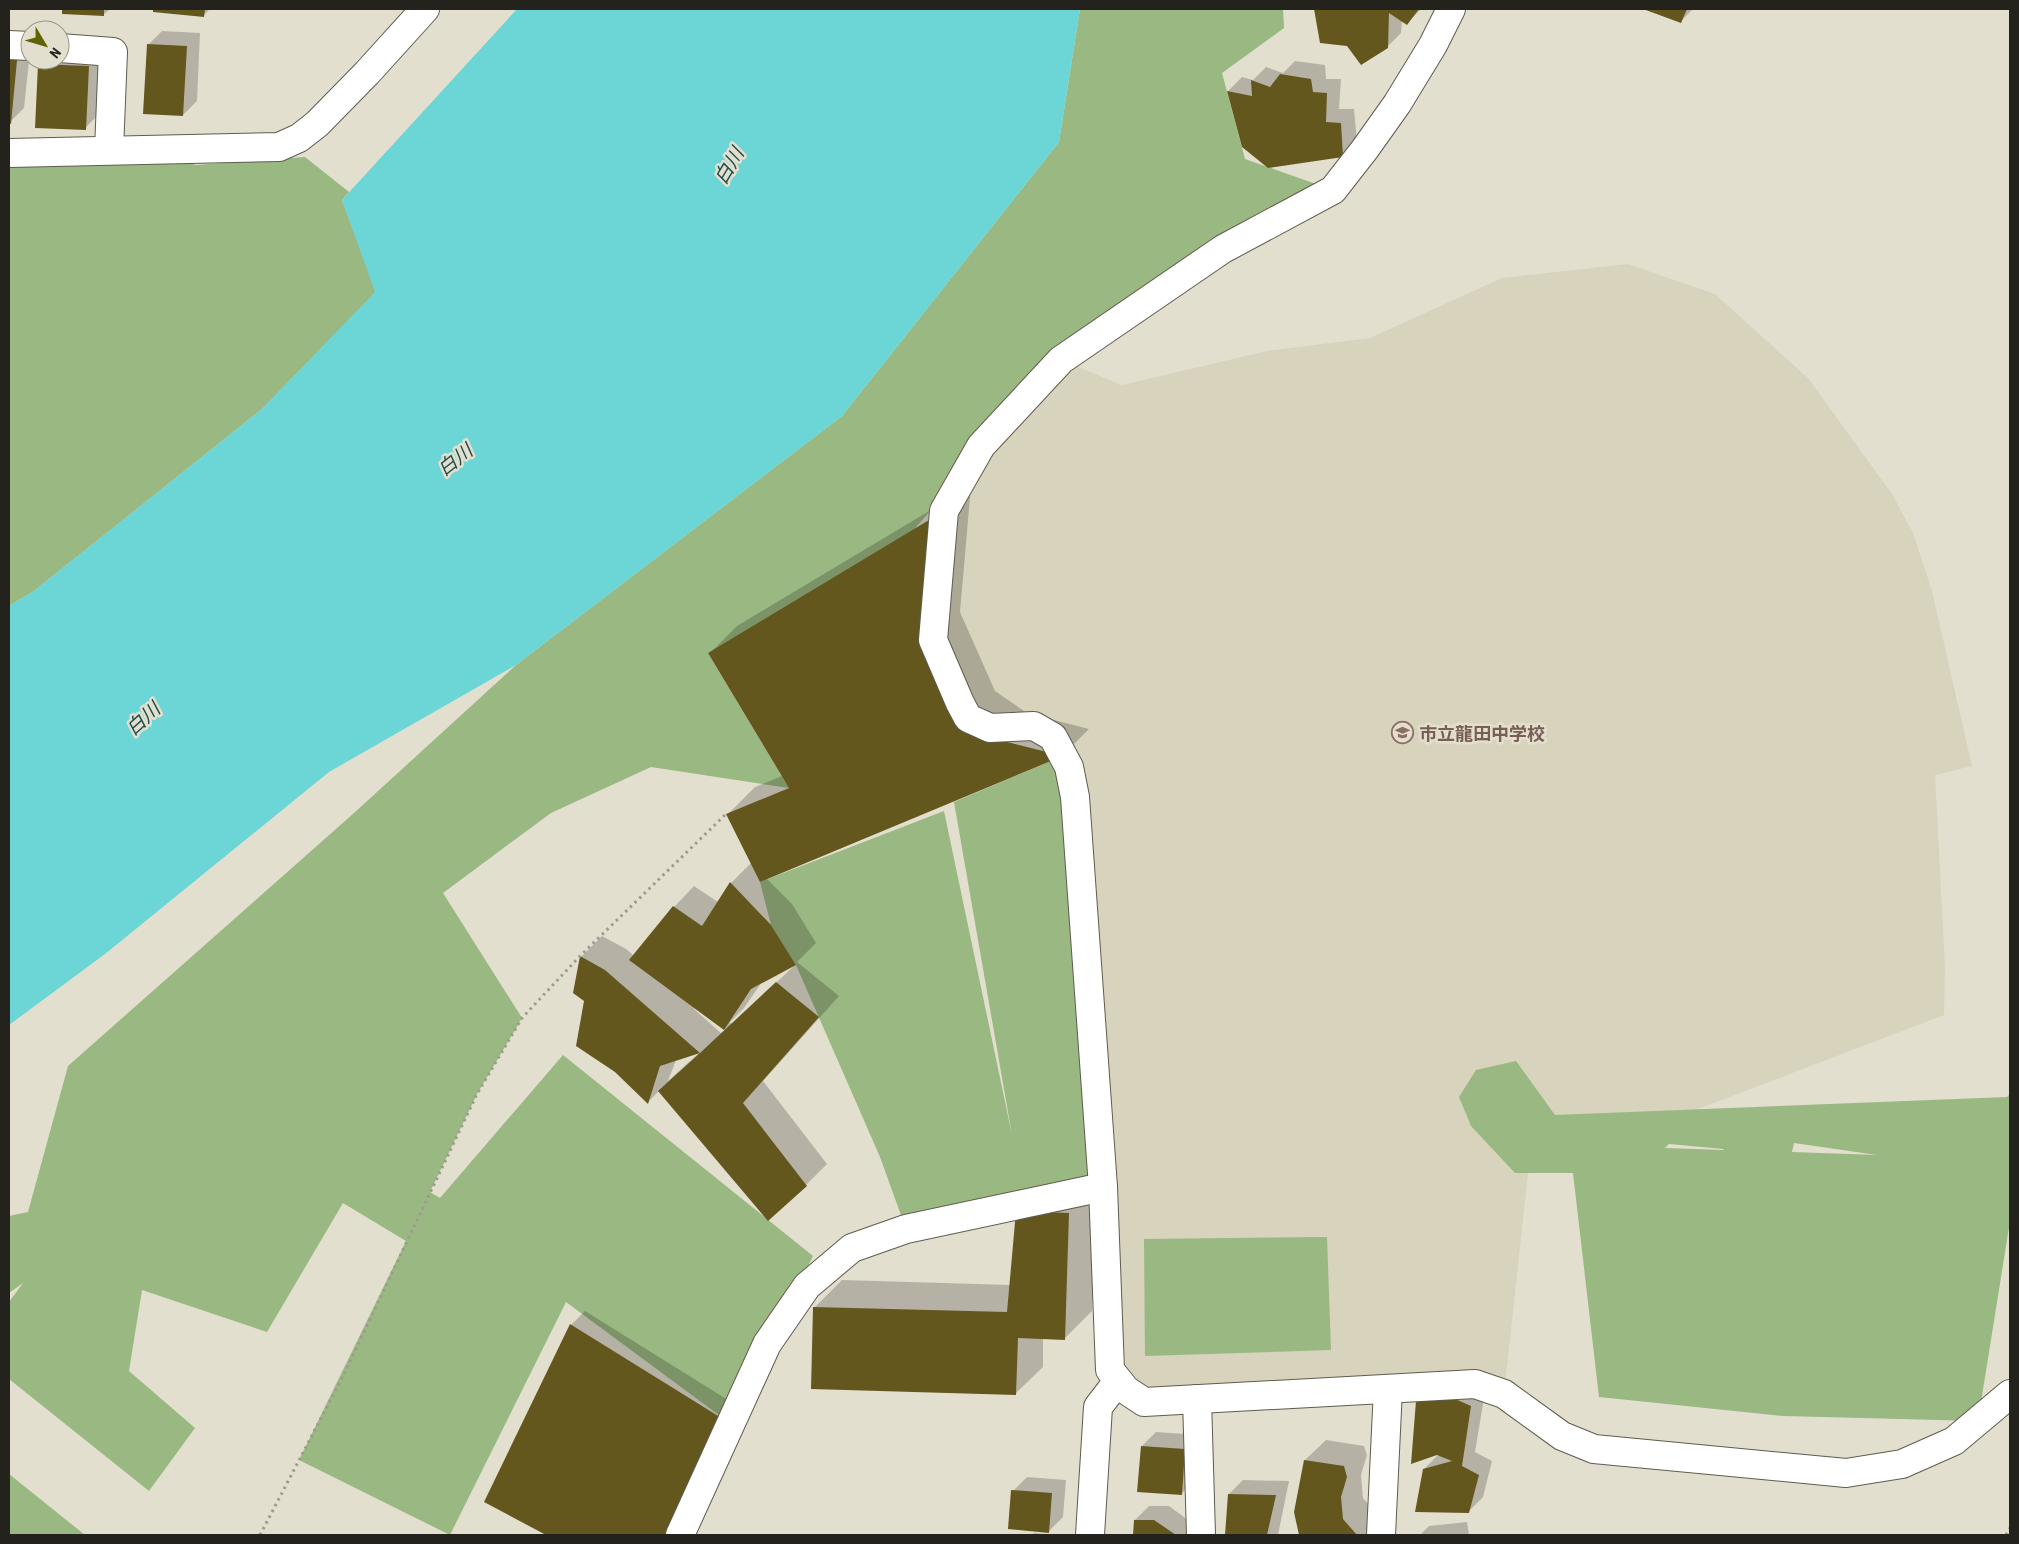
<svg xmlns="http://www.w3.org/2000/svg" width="2019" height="1544" viewBox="0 0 2019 1544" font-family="'Roboto Condensed','Noto Sans JP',sans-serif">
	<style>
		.built { fill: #d8d3bc }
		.green { fill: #9ab881; fill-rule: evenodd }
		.water { fill: #6cd5d6 }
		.shadow { fill: #0003; fill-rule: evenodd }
		.building { fill: #64571e }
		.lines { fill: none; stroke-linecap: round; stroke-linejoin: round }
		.minor-casing { stroke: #5f5c4e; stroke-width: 30 }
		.path { stroke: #9e9b8e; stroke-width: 3; stroke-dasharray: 2.5 4; stroke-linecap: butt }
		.minor { stroke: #fff; stroke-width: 28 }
		.labels { text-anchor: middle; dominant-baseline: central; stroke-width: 5; stroke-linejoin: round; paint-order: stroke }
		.education-label { font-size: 18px; font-weight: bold; fill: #785e54; stroke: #e3dfcf; text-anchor: start }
		.water-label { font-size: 19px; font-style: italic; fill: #1c4c4c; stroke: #e3dfcf }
	</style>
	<rect width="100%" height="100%" fill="#e3dfcf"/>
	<polygon class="built" points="1628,264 1715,294 1808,378 1892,494 1913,533 1932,591 1972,766 1935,775 1945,967 1944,1015 1528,1174 1504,1394 1144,1402 1110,1370 1054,737 990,728 933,640 944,511 1061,360 1122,385 1267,351 1370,338 1502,278"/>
	<g class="green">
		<polygon points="1080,9 1283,9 1284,28 1222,73 1245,159 1333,190 1061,360 878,571 708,653 789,788 651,767 551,813 443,893 522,1018 477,1094 430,1192 440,1198 563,1055 813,1256 731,1424 566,1302 450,1535 299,1460 406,1241 343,1203 267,1332 142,1290 129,1371 195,1428 149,1491 9,1379 9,1302 23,1283 9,1293 9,1216 28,1212 68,1066 354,813 516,665 842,416 1059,142"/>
		<polygon points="169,154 196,165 305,157 349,192 342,200 376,292 262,409 34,591 9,606 9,158"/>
		<polygon points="1063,756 1103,1187 906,1229 880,1157 796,965 771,925 760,882 944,811 1012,1135 954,802"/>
		<path d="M1516,1061L1555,1115L2007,1097L2010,1094V1221L1978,1421L1783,1416L1599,1397L1573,1173H1515L1471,1126L1459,1097L1476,1070ZM1794,1143L1877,1155L1792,1152ZM1669,1144L1723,1149L1724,1150L1665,1148Z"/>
		<polygon points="1327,1237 1331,1350 1145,1356 1144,1239"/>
		<polygon points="9,1474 85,1535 9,1535"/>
	</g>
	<polygon class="water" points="517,9 1080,9 1059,142 842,416 516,665 329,772 105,954 9,1025 9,606 34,591 262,409 375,292 342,200"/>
	<g class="shadow">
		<polygon points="63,9 110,9 103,15 63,13"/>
		<polygon points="154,9 210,9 203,16 154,11"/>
		<polygon points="1316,9 1421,9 1407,23 1402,20 1401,33 1387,47 1321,41"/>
		<polygon points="1646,9 1693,9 1681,21"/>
		<polygon points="162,31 200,33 197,101 183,115 148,45"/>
		<polygon points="9,44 30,52 24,108 10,122 9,122"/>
		<polygon points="102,52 99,114 85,128 39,64 43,60 60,60"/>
		<polygon points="1295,61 1325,65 1326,79 1341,79 1339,109 1354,109 1357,142 1343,156 1243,146 1228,91 1242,77 1253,80 1266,67 1283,73"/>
		<path d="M971,486L960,612L995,691L1027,713L1089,729L1063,755L766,878L792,904L816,943L797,962L839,996L763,1081L827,1164L806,1185L659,1091L648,1102L586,1001L581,957L602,936L626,949L634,956L674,907L694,886L718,902L731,883L752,862L728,814L755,787L782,776L709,654L737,626ZM795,965L732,1024L730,1022L744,1008L762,982ZM695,1008L725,1030L721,1033L694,1009ZM700,1052L680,1070L668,1081L676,1060Z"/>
		<polygon points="1045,1184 1096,1186 1092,1311 1065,1338 1043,1338 1043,1367 1015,1394 815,1307 842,1280 1011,1285 1017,1211"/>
		<polygon points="585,1311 744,1410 687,1535 548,1535 486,1501 571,1325"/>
		<polygon points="1431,1387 1485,1392 1475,1452 1492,1461 1483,1497 1469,1511 1424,1469 1439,1454"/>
		<polygon points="1156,1432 1199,1435 1195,1480 1181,1494 1142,1446"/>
		<polygon points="1326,1440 1364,1446 1367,1455 1361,1475 1363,1498 1389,1528 1387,1535 1300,1535 1296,1512 1305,1460"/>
		<polygon points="1027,1477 1066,1480 1063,1517 1049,1531 1013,1491"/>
		<polygon points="1243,1480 1289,1481 1278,1535 1226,1535 1229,1494"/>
		<polygon points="1149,1506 1169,1506 1192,1523 1189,1535 1135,1535 1135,1520"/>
		<polygon points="1467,1522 1469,1535 1420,1535 1429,1526"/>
		<polygon points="1034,1533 1056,1535 1031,1535"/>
	</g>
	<g class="building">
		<polygon points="62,9 104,9 104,16 62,14"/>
		<polygon points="153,9 205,9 204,17 153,12"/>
		<polygon points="1314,9 1419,9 1407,25 1389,13 1388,48 1361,65 1347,46 1320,43"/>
		<polygon points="1643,9 1687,9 1681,23"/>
		<polygon points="147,44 187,46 183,116 143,114"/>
		<polygon points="9,59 17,60 11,124 9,123"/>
		<polygon points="38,64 89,66 86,130 35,128"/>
		<polygon points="1280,74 1311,79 1313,92 1327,93 1326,122 1341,123 1343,157 1268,168 1242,147 1227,91 1252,96 1251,80 1270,87"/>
		<polygon points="944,511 933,640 999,740 1063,756 760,882 726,814 789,788 708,653"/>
		<polygon points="730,882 771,925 796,965 751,989 724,1030 629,960 673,906 702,926"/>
		<polygon points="580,956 605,970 700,1053 776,982 819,1017 743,1103 807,1186 768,1221 658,1091 700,1053 660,1066 648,1104 615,1072 576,1046 584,1001 573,993"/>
		<polygon points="1016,1211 1069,1213 1065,1340 1018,1338 1016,1395 811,1389 813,1307 1007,1312"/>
		<polygon points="570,1324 731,1424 680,1535 546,1535 484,1502"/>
		<polygon points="1444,1394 1471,1406 1462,1466 1479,1475 1469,1513 1415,1512 1423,1469 1452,1461 1437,1455 1411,1464 1416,1401"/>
		<polygon points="1141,1446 1185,1449 1182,1495 1137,1492"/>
		<polygon points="1304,1460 1344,1466 1347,1477 1341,1497 1343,1519 1357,1535 1299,1535 1294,1512"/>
		<polygon points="1011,1490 1052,1493 1049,1533 1008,1529"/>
		<polygon points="1228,1494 1276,1495 1267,1535 1225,1535"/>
		<polygon points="1134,1520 1154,1520 1176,1535 1133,1535"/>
	</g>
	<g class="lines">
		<defs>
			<g id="minor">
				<polyline points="1451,9 1433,45 1397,104 1365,149 1333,190 1223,249 1061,360 981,446 944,511 933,640 960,703 968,718 990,728 1034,726 1053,737 1069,767 1075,797 1103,1187 1110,1370 1126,1390 1144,1402 1475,1384 1504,1394 1562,1436 1594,1449 1846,1473 1902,1464 1954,1441 2010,1394"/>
				<polyline points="9,45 30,46"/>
				<polyline points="60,48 113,52 109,150"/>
				<polyline points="9,153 279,147 299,138 317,124 367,73 425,9"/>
				<polyline points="1197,1399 1201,1535"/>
				<polyline points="680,1535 767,1344 807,1286 852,1248 906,1229 1103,1187"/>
				<polyline points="1090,1535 1098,1407 1118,1381"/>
				<polyline points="1381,1535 1388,1389"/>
			</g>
		</defs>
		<use href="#minor" class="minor-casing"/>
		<g class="path">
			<polyline points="260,1535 344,1374 477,1094 522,1018 580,956 726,814"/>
			<polyline points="2006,1535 2010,1528"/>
		</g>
		<use href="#minor" class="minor"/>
	</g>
	<defs>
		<symbol id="school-ring" viewBox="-11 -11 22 22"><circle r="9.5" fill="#e3dfcf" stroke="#8d6e63" stroke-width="1.5"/><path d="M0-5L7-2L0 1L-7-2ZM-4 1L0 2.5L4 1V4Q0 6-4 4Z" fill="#8d6e63"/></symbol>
	</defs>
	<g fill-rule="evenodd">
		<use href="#school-ring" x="1390" y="720" width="25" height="25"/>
	</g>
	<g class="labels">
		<g class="education-label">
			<text x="1419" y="733">市立龍田中学校</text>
		</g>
		<g class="water-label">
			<text transform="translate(729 166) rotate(-59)">白川</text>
			<text transform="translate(455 460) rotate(-38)">白川</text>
			<text transform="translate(143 719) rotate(-42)">白川</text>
		</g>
	</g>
	<rect width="2019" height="1544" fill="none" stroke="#23221c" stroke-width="20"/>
	<g transform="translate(45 45) rotate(128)"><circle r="24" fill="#e3dfcf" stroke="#969387"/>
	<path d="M0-4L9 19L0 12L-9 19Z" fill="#5f6400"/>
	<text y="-8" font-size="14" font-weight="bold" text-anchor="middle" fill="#23221c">N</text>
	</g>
</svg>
